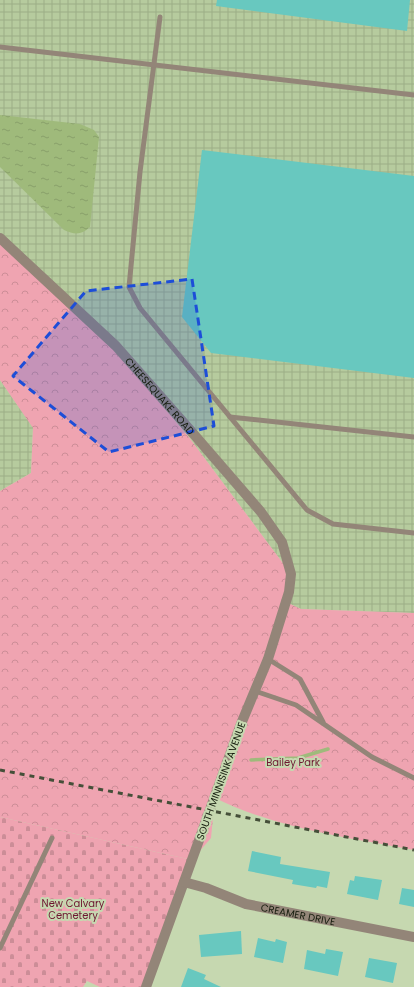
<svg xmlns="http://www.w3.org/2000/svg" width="414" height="987" viewBox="0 0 414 987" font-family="Poppins,sans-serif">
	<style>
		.industrial { fill: url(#industrial-grid) }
		.forest { fill: url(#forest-crowns) }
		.cemetery { fill: url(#cemetery-stones) }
		.water { fill: url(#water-ripples) }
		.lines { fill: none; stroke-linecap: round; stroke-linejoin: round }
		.stream { stroke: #9fba7b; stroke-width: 3.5 }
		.building { fill: #68c8bf }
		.service { stroke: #938578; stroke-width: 5 }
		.minor { stroke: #938578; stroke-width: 10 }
		.rail { stroke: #454f39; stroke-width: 3; stroke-dasharray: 5 5; stroke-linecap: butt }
		.marked { fill: #1d4ed8; fill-opacity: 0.2; stroke: #1d4ed8; stroke-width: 3; stroke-dasharray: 8 5; stroke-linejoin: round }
		.labels { text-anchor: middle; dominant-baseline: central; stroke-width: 4; stroke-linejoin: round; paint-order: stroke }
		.street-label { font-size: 10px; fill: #161d0e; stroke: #c6d8b0 }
		.park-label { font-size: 10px; fill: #6e1631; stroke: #c6d8b0 }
	</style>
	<defs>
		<pattern id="industrial-grid" width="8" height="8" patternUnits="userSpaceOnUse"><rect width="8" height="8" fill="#b6cb9e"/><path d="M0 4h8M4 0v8" fill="none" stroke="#9cae87"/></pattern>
		<pattern id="forest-crowns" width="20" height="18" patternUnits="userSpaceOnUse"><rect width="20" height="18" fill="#efa4b1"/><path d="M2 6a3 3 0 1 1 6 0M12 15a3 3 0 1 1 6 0" fill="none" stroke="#cc8d97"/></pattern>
		<pattern id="cemetery-stones" width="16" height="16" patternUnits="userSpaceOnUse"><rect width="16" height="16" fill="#efa4b1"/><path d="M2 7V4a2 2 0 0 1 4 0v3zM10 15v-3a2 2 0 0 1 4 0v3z" fill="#cc8d97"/></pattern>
		<pattern id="water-ripples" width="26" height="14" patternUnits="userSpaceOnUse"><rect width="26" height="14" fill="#9fba7b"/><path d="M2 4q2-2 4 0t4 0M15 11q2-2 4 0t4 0" fill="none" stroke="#889f69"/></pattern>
	</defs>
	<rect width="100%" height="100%" fill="#c6d8b0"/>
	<g class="industrial">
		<polygon points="0,0 414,0 414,613 301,609 286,602 291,574 188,436 123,359 0,238"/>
		<polygon points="0,380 33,427 31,473 0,491"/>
	</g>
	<path class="forest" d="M0,238L123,359L188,436L291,574L286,602L301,609L414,613V850C346,837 278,829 215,798L211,838L192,860L0,817V491L31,473L33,428L0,380Z"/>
	<polygon class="cemetery" points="0,817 192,860 146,987 100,987 87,981 83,987 0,987"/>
	<path class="water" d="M0,115L80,124L94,130L99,137L90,227C81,235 75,235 64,230L0,167Z"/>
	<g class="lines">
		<polyline class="stream" points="251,760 298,758 328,749"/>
	</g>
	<g class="building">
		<polygon points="217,0 410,0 407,31 216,6"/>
		<polygon points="202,150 414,176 414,378 211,353 182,317"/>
		<polygon points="252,851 281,857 280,864 330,872 327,888 317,886 316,888 292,884 293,880 248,871"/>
		<polygon points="355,876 382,880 378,900 347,894 350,880 354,881"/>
		<polygon points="402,888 414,890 414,907 399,904"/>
		<polygon points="241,931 242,954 201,957 199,935"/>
		<polygon points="258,938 275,942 276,939 287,942 283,963 254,957"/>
		<polygon points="326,949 343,952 338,976 304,969 307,950 325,954"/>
		<polygon points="369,958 397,963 393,983 365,977"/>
		<polygon points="188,968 206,975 204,979 221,987 181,987"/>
	</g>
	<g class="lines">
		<g class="service">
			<polyline points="160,17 140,172 129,287 140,308 307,510 333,524 414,533"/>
			<polyline points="0,47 414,95"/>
			<polyline points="230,417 414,437"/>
			<polyline points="268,659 300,679 323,722"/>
			<polyline points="255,691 296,705 372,757 414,778"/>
			<polyline points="0,948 52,838"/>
		</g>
		<g class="minor">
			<path id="s1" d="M0,238L116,346L191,431L261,512L282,542L291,574L289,592L268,659L241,724L146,987"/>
			<path id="s2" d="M184,882L206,888L246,904L414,937"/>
		</g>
		<polyline class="rail" points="0,770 414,850"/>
	</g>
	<path class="marked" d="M192,279L214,426L109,452L13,376L86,291Z"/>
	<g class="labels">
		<g class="street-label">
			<text stroke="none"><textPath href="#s1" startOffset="225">CHEESEQUAKE ROAD</textPath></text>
			<text transform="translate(221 781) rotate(-70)">SOUTH MINNISINK AVENUE</text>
			<text stroke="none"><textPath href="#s2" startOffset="119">CREAMER DRIVE</textPath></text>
		</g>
		<g class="park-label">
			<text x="293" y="762">Bailey Park</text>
			<text x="73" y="903">New Calvary<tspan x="73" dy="12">Cemetery</tspan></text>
		</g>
	</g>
</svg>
